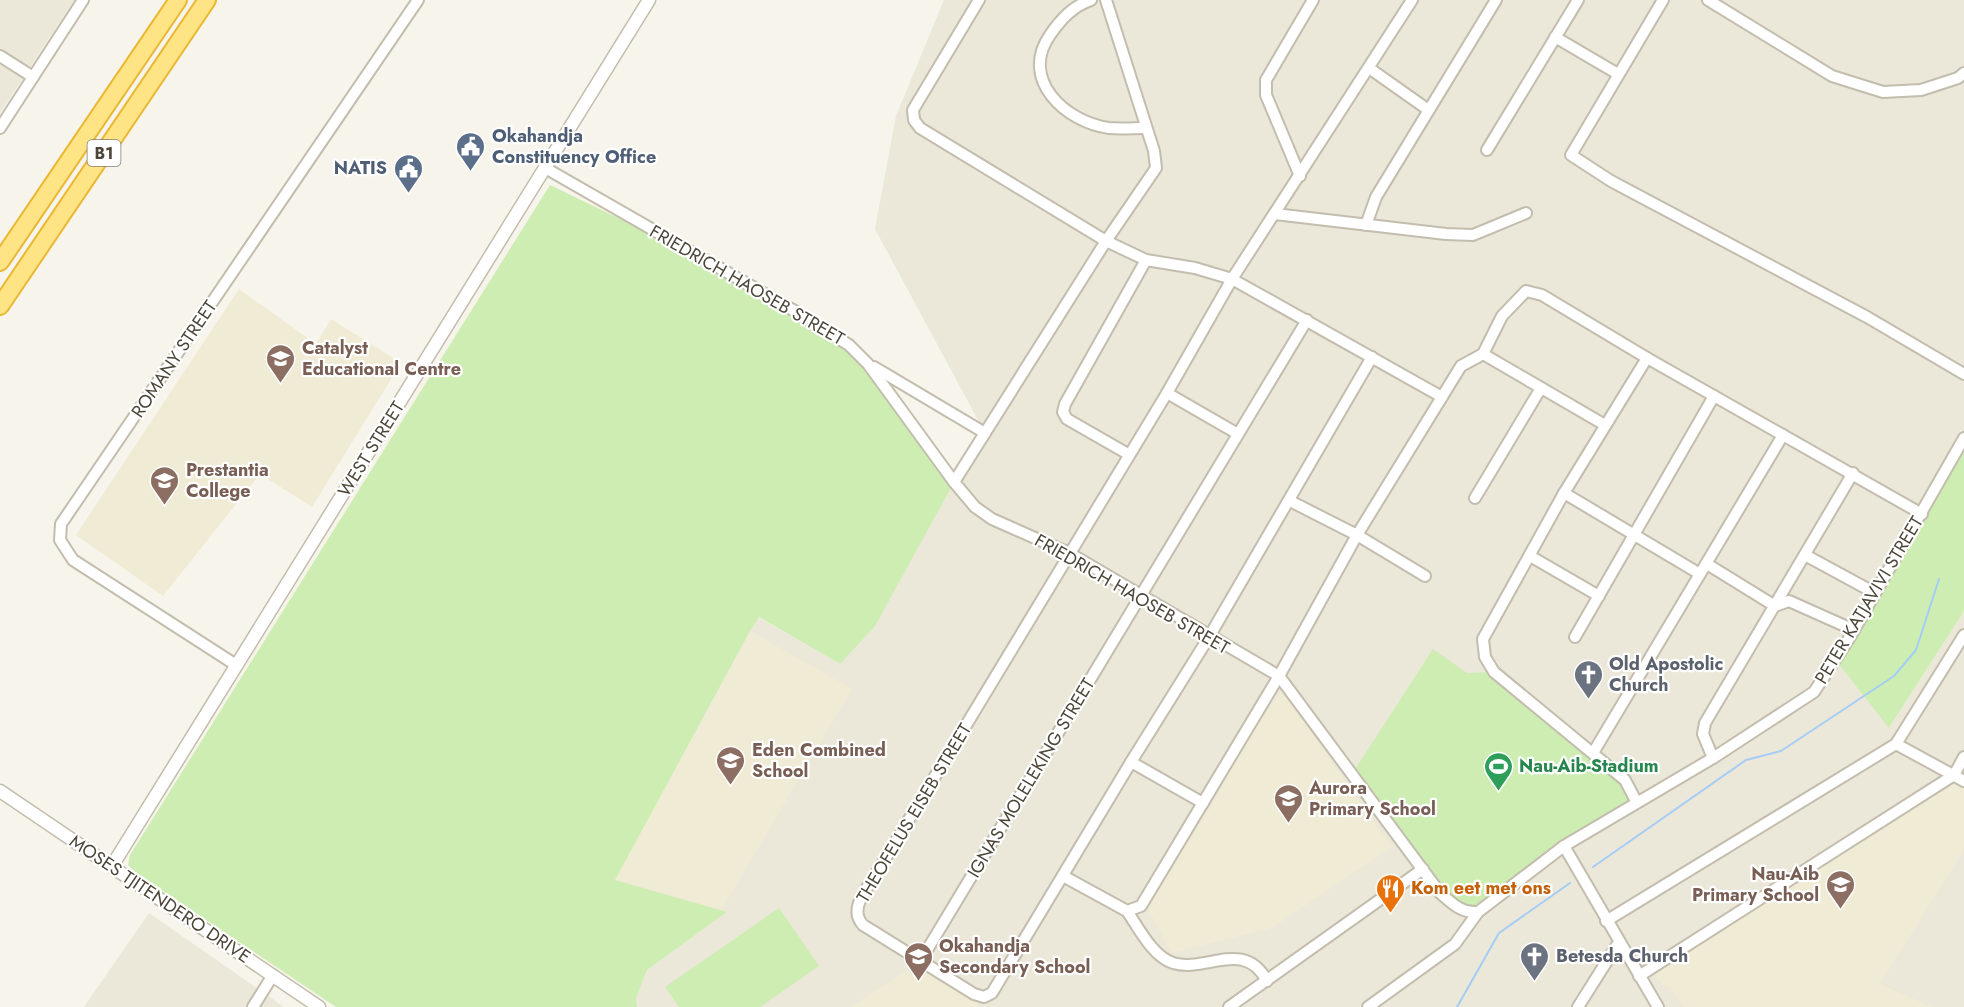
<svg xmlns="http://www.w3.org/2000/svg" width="1964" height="1007" viewBox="0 0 1964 1007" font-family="Jost,sans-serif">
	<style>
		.residential { fill: #ebe7d9 }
		.education { fill: #f0ebd4 }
		.green { fill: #cdedb2 }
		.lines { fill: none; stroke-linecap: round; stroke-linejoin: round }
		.stream { stroke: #a4cdf6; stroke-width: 2 }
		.minor-casing { stroke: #c3bdad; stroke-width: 14 }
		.tertiary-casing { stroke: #c3bdad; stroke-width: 15 }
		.trunk-casing { stroke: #eab732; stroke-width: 20 }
		.minor { stroke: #fff; stroke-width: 10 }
		.tertiary { stroke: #fff; stroke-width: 12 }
		.trunk { stroke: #ffe485; stroke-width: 16 }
		.labels { text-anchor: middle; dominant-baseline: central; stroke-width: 4.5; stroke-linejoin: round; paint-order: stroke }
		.shield { fill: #fff; stroke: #827e74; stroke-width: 1.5 }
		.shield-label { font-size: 16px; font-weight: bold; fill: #4c4638 }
		.service-label { font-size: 18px; font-weight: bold; fill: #4e5e75; stroke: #fff; text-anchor: start }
		.street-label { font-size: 18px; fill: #4c4638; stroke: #fff }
		.education-label { font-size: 18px; font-weight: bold; fill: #785e54; stroke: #fff; text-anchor: start }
		.worship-label { font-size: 18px; font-weight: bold; fill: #5b616d; stroke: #fff; text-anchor: start }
		.leisure-label { font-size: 18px; font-weight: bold; fill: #27864d; stroke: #fff; text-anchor: start }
		.food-label { font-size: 18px; font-weight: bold; fill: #c56008; stroke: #fff; text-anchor: start }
	</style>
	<rect width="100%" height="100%" fill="#f7f4eb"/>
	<g class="residential">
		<polygon points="0,0 74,0 0,113"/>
		<polygon points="944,0 1964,0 1964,438 1835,659 1890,727 1964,611 1964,1007 637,1007 636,998 647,970 727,912 615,880 750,631 758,617 840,664 985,433 875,229 896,116"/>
		<polygon points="149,913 284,1007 84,1007"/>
	</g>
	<g class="education">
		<polygon points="239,289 316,344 331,319 401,363 312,507 260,474 163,596 76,535"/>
		<polygon points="750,631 852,689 721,911 615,880"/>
		<polygon points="1281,690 1392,847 1272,928 1171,953 1146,905 1214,802 1229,770"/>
		<polygon points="1955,783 1964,788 1964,850 1880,984 1932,1007 1684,1007 1671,988 1662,985 1656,976 1658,970"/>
		<polygon points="917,964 975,998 980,1007 850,1007"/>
	</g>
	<g class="green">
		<polygon points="550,185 711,263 849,345 954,482 875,626 840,664 759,617 750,631 615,880 727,912 647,970 636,998 637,1007 336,1007 136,873 128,865 130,855"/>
		<polygon points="1964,438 1964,611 1889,728 1835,659"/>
		<polygon points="1433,649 1467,673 1494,672 1625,780 1636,801 1478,912 1459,910 1352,774"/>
		<polygon points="779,908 819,966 760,1007 679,1007 665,987"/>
	</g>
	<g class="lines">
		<g class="stream">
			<polyline points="1593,867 1746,760 1781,751 1894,676 1916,650 1939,579"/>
			<polyline points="1457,1007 1499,933 1570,883"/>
		</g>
		<defs>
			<g id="minor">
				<polyline points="979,0 913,110 914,120 920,128 1106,241 1146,260 1195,268 1232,279 1442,397"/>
				<path d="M1091,0C1073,6 1061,19 1050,35C1019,79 1065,122 1109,128C1121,129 1134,128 1146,128"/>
				<polyline points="1663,0 1571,155 1611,181 1867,317 1964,374"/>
				<polyline points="1708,0 1832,76 1883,92 1921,90 1958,78 1964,73"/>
				<polyline points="1555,37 1618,74"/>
				<polyline points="0,56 33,77"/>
				<polyline points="1369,68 1427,109"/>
				<polyline points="0,128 83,0"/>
				<polyline points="1487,150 1578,0"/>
				<path d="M547,169L793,310L849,345L868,364L954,482L975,507L992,519L1069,553L1279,676L1440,893C1453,904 1461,913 1478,912"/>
				<polyline points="1300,176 1266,95 1266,80 1313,0"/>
				<polyline points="1275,214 1446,234 1473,235 1526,213"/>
				<polyline points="1366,225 1376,197 1496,0"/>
				<polyline points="1483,354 1605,425"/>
				<path d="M1372,357L1209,637L1131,762L992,993L984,997L974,994L863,925C848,909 867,889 876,874L1167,393L1232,279L1412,0"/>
				<polyline points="874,367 985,433"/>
				<polyline points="1167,393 1238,434"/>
				<polyline points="1128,454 1067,419 1063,412 1065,404 1146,260"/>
				<polyline points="954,482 1106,241 1156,168 1154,151 1106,0"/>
				<polyline points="1564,493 1700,574"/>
				<polyline points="1475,498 1541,388"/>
				<polyline points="1290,501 1357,535 1425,576"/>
				<polyline points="1805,555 1875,593"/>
				<polyline points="1530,556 1599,596"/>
				<polyline points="1707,564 1775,606 1789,601 1854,630"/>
				<polyline points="1575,637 1714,396"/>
				<polyline points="236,665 73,560 60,540 61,524 418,0"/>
				<polyline points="1896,744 1964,781"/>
				<polyline points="1593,753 1783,435"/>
				<polyline points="1713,758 1703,734 1705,723 1853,473"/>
				<polyline points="1131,762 1203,803"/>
				<polyline points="1636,801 1625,780 1494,672 1485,657 1483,639 1564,493 1647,358"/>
				<polyline points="1564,846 1658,1007"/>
				<polyline points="1063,876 1127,911 1141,906 1279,676 1357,535 1461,366 1483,354 1502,316 1526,291 1542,295 1647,358 1922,514"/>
				<path d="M1127,911C1138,927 1153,957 1173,963C1206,973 1244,938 1267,981"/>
				<polyline points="1606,921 1896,744 1964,635"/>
				<polyline points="921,960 1307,320"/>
				<polyline points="1639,976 1954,775 1964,757"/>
				<polyline points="253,1007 273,975"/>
				<polyline points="1229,1007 1423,869"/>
				<polyline points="1368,1007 1455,944 1478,912 1564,846 1713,758 1814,692 1850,637 1964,438"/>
				<polyline points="1578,1007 1619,942"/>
			</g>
			<g id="tertiary">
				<polyline points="0,791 319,1007"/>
				<polyline points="112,866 649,0"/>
			</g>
			<g id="trunk">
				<polyline points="0,262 178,0"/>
				<polyline points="0,306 207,0"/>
			</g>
		</defs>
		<use href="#minor" class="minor-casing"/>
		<use href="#tertiary" class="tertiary-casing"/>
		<use href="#trunk" class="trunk-casing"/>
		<use href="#minor" class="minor"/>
		<use href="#tertiary" class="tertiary"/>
		<use href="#trunk" class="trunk"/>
	</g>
	<defs>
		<symbol id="civic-pin" viewBox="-11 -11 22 30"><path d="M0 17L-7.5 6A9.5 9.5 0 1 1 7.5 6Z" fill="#5c6f8a" stroke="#fff"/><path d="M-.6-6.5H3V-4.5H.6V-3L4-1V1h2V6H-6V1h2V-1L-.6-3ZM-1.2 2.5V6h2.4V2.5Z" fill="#fff"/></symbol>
		<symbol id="school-pin" viewBox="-11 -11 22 30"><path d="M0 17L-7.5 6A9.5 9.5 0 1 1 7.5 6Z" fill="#8d6e63" stroke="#fff"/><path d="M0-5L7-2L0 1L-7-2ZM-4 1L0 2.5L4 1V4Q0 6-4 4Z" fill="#fff"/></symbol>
		<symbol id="church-pin" viewBox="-11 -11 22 30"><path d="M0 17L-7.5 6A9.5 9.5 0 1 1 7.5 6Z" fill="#6b7280" stroke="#fff"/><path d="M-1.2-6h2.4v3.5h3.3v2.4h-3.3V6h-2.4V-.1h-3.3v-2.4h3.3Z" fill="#fff"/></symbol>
		<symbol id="stadium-pin" viewBox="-11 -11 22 30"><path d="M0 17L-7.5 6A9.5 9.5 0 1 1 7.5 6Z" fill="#2e9e5b" stroke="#fff"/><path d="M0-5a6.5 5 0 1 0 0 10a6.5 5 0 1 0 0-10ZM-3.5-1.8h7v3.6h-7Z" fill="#fff"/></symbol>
		<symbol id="restaurant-pin" viewBox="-11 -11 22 30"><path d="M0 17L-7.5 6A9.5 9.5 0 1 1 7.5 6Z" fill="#e8710a" stroke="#fff"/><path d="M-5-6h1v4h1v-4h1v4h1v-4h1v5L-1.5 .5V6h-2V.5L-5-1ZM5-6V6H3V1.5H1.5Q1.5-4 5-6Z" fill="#fff"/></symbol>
	</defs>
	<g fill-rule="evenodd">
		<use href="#civic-pin" x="454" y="130" width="33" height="45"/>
		<use href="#civic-pin" x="392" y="152" width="33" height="45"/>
		<use href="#school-pin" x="264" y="342" width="33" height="45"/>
		<use href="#school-pin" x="148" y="464" width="33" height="45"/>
		<use href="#church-pin" x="1572" y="658" width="33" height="45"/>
		<use href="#school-pin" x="714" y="744" width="33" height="45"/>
		<use href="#stadium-pin" x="1482" y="750" width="33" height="45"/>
		<use href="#school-pin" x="1272" y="782" width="33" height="45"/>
		<use href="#school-pin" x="1824" y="868" width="33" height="45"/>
		<use href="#restaurant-pin" x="1374" y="872" width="33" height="45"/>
		<use href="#school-pin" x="902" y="940" width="33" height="45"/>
		<use href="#church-pin" x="1518" y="940" width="33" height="45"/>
	</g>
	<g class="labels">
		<rect class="shield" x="87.5" y="140" width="33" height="26" rx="4.5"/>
		<g class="shield-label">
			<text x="104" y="153">B1</text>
		</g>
		<g class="service-label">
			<text x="492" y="136">Okahandja<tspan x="492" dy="21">Constituency Office</tspan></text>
			<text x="387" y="168" text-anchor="end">NATIS</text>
		</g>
		<g class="street-label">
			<text transform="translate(747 285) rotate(30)">FRIEDRICH HAOSEB STREET</text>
			<text transform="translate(174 359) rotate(-56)">ROMANY STREET</text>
			<text transform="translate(371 449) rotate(-58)">WEST STREET</text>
			<text transform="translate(1132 594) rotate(30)">FRIEDRICH HAOSEB STREET</text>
			<text transform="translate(1869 600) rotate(-59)">PETER KATJAVIVI STREET</text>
			<text transform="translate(1031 778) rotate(-59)">IGNAS MOLELEKING STREET</text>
			<text transform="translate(914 813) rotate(-59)">THEOFELUS EISEB STREET</text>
			<text transform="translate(160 899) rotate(34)">MOSES TJITENDERO DRIVE</text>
		</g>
		<g class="education-label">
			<text x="302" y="348">Catalyst<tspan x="302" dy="21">Educational Centre</tspan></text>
			<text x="186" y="470">Prestantia<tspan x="186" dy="21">College</tspan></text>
			<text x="752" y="750">Eden Combined<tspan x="752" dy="21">School</tspan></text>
			<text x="1309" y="788">Aurora<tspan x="1309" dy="21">Primary School</tspan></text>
			<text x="1819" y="874" text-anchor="end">Nau-Aib<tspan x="1819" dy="21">Primary School</tspan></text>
			<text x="939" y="946">Okahandja<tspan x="939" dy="21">Secondary School</tspan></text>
		</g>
		<g class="worship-label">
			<text x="1609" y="664">Old Apostolic<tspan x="1609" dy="21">Church</tspan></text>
			<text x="1556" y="956">Betesda Church</text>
		</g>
		<g class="leisure-label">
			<text x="1519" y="766">Nau-Aib-Stadium</text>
		</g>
		<g class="food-label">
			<text x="1411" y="888">Kom eet met ons</text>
		</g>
	</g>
</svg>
